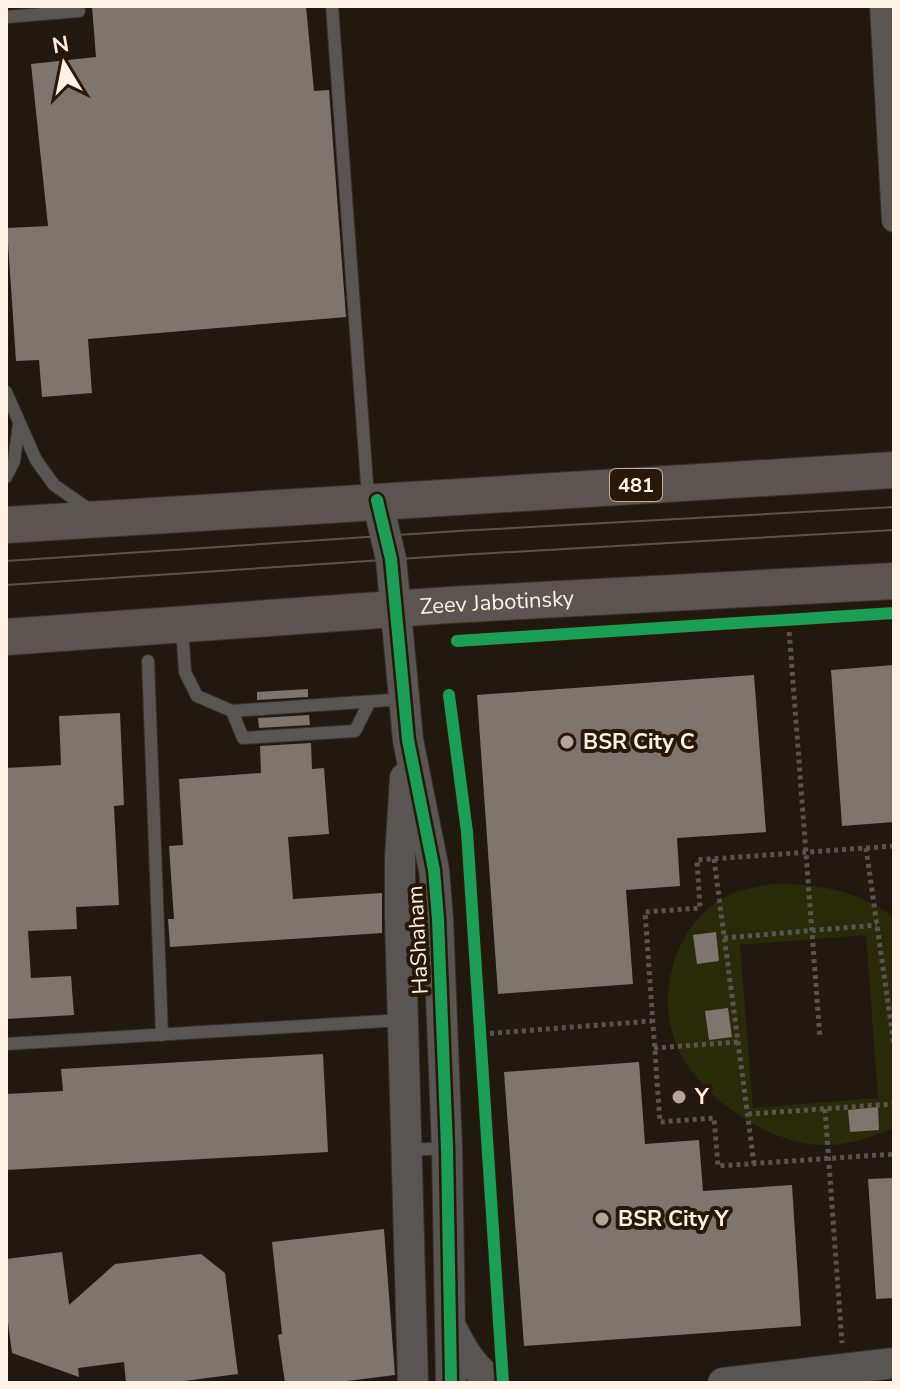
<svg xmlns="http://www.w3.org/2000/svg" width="900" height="1389" viewBox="0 0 900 1389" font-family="'Nunito Sans',sans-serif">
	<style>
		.green { fill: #292b08; fill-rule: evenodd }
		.building { fill: #7e766e }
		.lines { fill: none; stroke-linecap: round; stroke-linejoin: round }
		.service-casing { stroke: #3a322b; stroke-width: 14 }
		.minor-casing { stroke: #3a322b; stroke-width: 26 }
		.tertiary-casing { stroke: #3a322b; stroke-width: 32 }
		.primary-casing { stroke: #3a322b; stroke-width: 38 }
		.path { stroke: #59544f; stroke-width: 5; stroke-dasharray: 4 4; stroke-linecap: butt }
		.service { stroke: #595552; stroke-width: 12 }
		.minor { stroke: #595552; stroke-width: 24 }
		.tertiary { stroke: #595552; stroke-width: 30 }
		.primary { stroke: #5c5450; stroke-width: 36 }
		.tram { stroke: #5a544f; stroke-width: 2 }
		.cycleway-casing { stroke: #291807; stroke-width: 17 }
		.cycleway { stroke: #1a9f57; stroke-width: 12 }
		.poi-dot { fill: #b1a69b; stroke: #291807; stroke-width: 3 }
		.labels { text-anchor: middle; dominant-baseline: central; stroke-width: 8; stroke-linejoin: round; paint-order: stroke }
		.shield { fill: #291807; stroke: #beb1a4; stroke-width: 2 }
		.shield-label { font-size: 20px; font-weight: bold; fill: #fef2e7 }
		.street-label { font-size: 22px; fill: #fef2e7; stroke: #291807 }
		.poi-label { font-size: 22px; font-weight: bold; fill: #fef2e7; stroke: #291807; text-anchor: start }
	</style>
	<rect width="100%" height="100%" fill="#21180f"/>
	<path class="green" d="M774,884C816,883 861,891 894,918V1128C870,1138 844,1147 817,1145C767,1141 712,1103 685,1062C654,1013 667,942 711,906C729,891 752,887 774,884ZM866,935L878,1098L753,1108L740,945Z"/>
	<g class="building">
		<polygon points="92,6 306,6 314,91 329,90 346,317 88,339 92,393 42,397 39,360 16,361 7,228 48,226 31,64 96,57"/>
		<polygon points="894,665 894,822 842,826 831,670"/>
		<polygon points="754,675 766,832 677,838 680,886 626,890 633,984 498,994 477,695"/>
		<polygon points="308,689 308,697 257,700 257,692"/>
		<polygon points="120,713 124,805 114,806 119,905 76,907 77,929 28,931 31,978 71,976 74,1015 6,1019 6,966 8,966 6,768 61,765 59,716"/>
		<polygon points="309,715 310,725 259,728 258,718"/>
		<polygon points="311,743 312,769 324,768 329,834 288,837 293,899 382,893 382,933 170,947 168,919 174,919 169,846 183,845 179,779 261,773 260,746"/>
		<polygon points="716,932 719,961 697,964 693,935"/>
		<polygon points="728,1008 732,1037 709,1040 705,1011"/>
		<polygon points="323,1054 328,1152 6,1170 6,1094 63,1091 61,1069"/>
		<polygon points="639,1062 645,1144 699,1140 703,1191 792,1185 801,1326 524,1346 504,1072"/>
		<polygon points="878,1107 879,1130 850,1132 848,1110"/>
		<polygon points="894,1178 894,1298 876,1299 868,1179"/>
		<polygon points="384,1229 395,1375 331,1383 285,1383 278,1335 282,1334 272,1242"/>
		<polygon points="62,1252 69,1305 115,1264 201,1254 225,1273 238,1374 169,1383 126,1383 124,1362 78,1368 79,1377 12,1353 6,1307 6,1259"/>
	</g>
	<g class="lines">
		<defs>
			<g id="service">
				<polyline points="332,6 368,497"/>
				<polyline points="6,17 79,11 78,6"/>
				<polyline points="6,392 36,460 54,485 90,510"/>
				<polyline points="6,477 14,461 19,424"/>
				<polyline points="175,631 183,642 185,672 197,696 232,711 404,699"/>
				<polyline points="148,661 162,1035"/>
				<polyline points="232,711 243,738 355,731 369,703"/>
				<polyline points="6,1044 402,1020"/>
				<polyline points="406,1150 447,1148"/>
			</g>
			<polyline id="minor" points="882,6 894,220"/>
			<g id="tertiary">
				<polyline points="377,500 391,559 408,740 434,870 438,919 447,1148 451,1383"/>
				<polyline points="405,778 400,859 400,917 413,1383"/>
				<path d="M452,1329C463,1351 474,1370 495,1383"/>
				<polyline points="723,1383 894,1363"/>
			</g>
			<g id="primary">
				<polyline points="6,525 894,470"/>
				<path id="s1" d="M6,637L449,605L894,581"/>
			</g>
		</defs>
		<use href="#service" class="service-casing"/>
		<use href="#minor" class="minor-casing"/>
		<use href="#tertiary" class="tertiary-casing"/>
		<use href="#primary" class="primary-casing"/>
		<g class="path">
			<polyline points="788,616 820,1038"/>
			<polyline points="894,846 697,860 700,908 645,912 660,1122 714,1118 718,1166 894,1154"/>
			<polyline points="866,848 894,1045"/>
			<polyline points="714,859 754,1164"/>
			<polyline points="724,938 877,925"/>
			<polyline points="482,1034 652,1021"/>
			<polyline points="654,1048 738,1042"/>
			<polyline points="825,1109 842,1343"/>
			<polyline points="748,1114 894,1104"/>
		</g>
		<use href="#service" class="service"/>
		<use href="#minor" class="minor"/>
		<use href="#tertiary" class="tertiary"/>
		<use href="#primary" class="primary"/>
		<g class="tram">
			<polyline points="6,561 458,531 894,507"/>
			<polyline points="6,585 460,555 894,530"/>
		</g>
		<defs>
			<g id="cycleway">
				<polyline points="377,500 391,559 408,740 434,870 438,919 447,1148 451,1383"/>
				<polyline points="457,641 894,613"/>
				<polyline points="449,695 467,832 503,1383"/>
			</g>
		</defs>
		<use href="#cycleway" class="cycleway-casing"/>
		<use href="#cycleway" class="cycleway"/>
	</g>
	<g class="poi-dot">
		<circle cx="567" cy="742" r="8"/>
		<circle cx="679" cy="1097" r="8"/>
		<circle cx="602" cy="1219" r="8"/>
	</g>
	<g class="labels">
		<rect class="shield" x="610" y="469" width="52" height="32" rx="6"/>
		<g class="shield-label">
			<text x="636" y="485">481</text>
		</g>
		<g class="street-label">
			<text stroke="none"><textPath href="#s1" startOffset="492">Zeev Jabotinsky</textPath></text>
			<text transform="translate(418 940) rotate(-93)">HaShaham</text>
		</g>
		<g class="poi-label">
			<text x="583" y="742">BSR City C</text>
			<text x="695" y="1097">Y</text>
			<text x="618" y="1219">BSR City Y</text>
		</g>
	</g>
	<rect width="900" height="1389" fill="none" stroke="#fef2e7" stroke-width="16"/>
	<g transform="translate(64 64) rotate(350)" stroke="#291807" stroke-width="6" paint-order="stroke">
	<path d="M0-6L14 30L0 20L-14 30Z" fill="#fef2e7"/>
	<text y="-12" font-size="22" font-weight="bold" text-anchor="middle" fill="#fef2e7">N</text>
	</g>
</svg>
